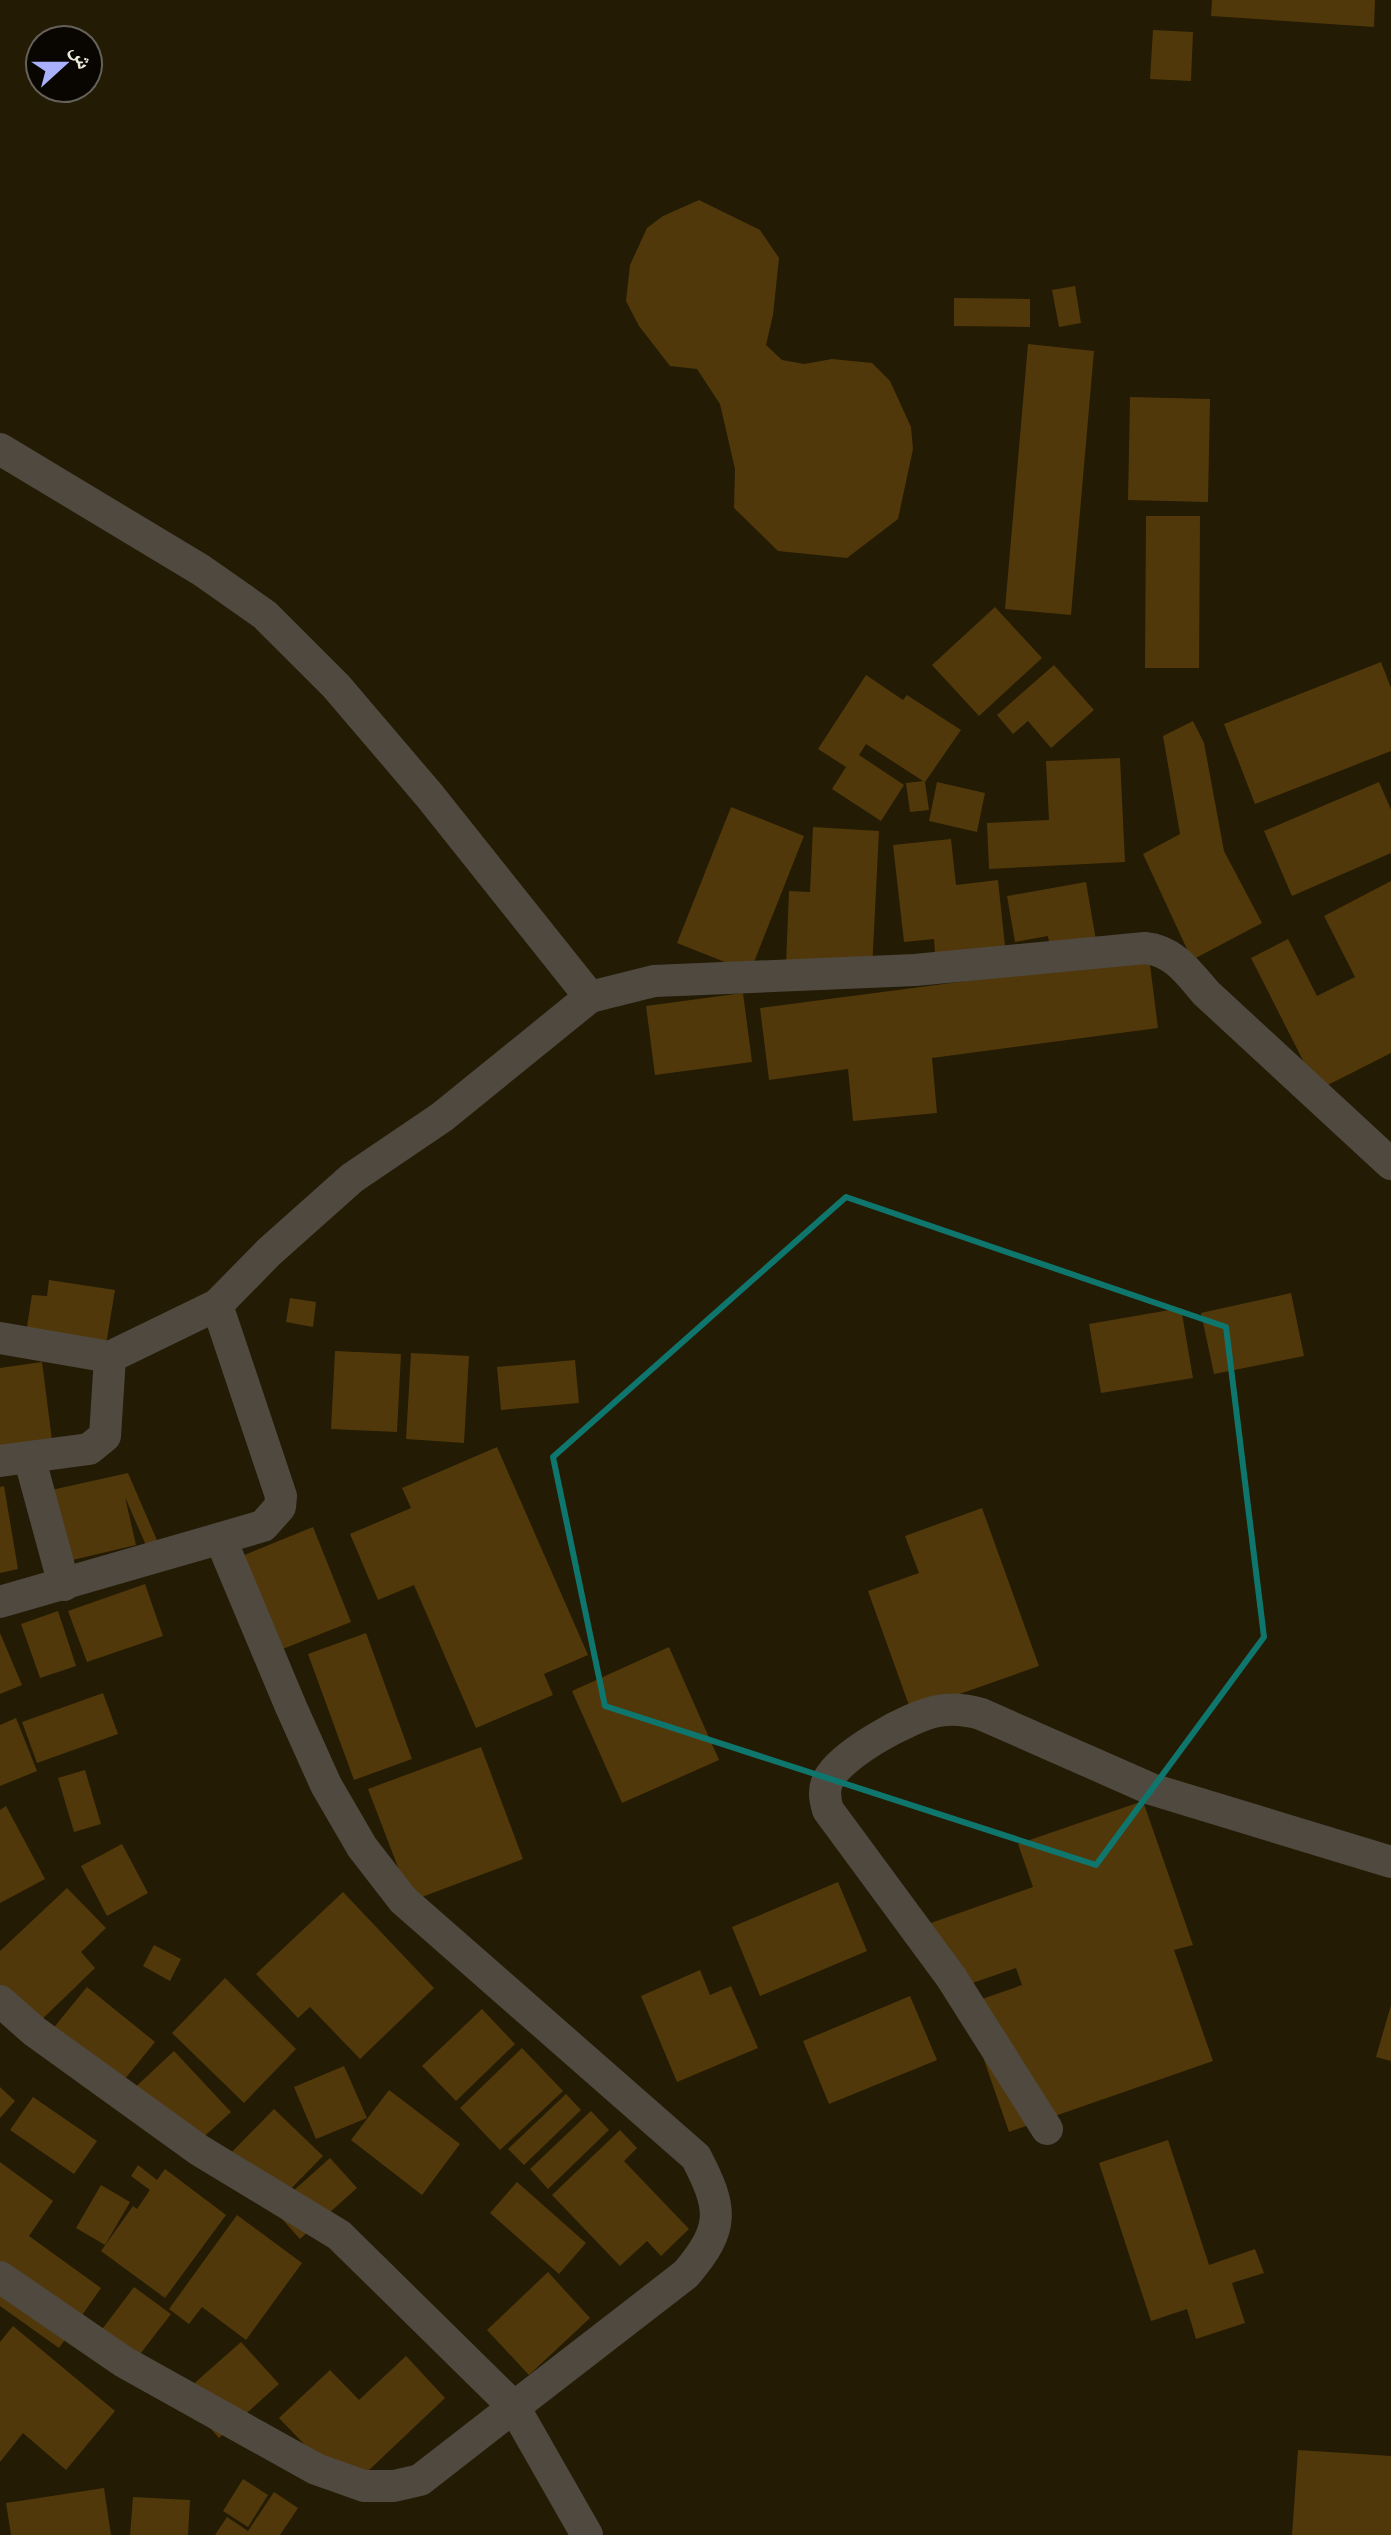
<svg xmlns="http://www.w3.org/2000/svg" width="1391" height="2535" viewBox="0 0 1391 2535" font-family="Inter,'Noto Naskh Arabic',sans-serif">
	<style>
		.building { fill: #51380a }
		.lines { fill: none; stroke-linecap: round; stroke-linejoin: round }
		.minor { stroke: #504940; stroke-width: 32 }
		.marked { fill: none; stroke: #0f766e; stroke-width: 6; stroke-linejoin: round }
	</style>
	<rect width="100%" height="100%" fill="#231b04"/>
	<g class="building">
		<polygon points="1212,0 1375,0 1374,27 1211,16"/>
		<polygon points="1153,30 1193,32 1191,81 1150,79"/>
		<polygon points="699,200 760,230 779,258 773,315 766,345 782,360 804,364 832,359 872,363 890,381 911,427 913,449 898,519 847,558 778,551 734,508 735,469 720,404 697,369 670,366 639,326 626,301 630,265 647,228 663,216"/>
		<polygon points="1075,286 1081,323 1059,327 1052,290"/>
		<polygon points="954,298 1030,299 1030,327 954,326"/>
		<polygon points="1028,344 1094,351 1071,615 1005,609"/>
		<polygon points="1130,397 1210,399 1208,502 1128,500"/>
		<polygon points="1146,516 1200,516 1199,668 1145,668"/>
		<polygon points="995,607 1042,658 979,716 932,665"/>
		<polygon points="1381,662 1391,688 1391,751 1255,804 1224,724"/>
		<polygon points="1054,665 1094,710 1051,748 1028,721 1013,734 997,715"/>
		<polygon points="866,675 903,700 907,695 961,730 925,782 929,810 910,812 906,783 923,781 866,744 859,755 904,785 881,821 832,789 846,767 818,749"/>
		<polygon points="1193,721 1204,743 1224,851 1262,923 1192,960 1143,854 1180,834 1163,736"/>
		<polygon points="1120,758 1125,862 989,869 987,823 1049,820 1046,761"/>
		<polygon points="937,782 985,793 977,832 929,821"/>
		<polygon points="1379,782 1391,810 1391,853 1292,896 1264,831"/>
		<polygon points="731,807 804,836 750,972 677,943"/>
		<polygon points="813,827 879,831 872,970 786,965 789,891 810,892"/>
		<polygon points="951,839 956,885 998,880 1005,946 935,954 934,939 904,942 893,845"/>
		<polygon points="1391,881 1391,1053 1318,1090 1251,958 1288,939 1317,996 1355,977 1324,916"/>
		<polygon points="1086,882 1097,946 1051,954 1048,936 1015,942 1007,896"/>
		<polygon points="1149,957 1158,1028 932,1058 937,1113 853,1121 848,1069 769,1080 760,1008"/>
		<polygon points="743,993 752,1062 655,1075 646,1006"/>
		<polygon points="49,1280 115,1290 105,1351 25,1339 32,1295 47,1296"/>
		<polygon points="1291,1293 1304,1356 1214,1374 1201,1313"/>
		<polygon points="290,1298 316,1302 313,1327 286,1322"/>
		<polygon points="1181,1308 1193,1378 1101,1393 1089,1324"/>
		<polygon points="335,1351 401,1354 397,1432 331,1429"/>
		<polygon points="411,1353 469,1356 464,1443 406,1439"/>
		<polygon points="575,1360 579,1403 501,1410 497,1367"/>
		<polygon points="42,1362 53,1448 0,1455 0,1368"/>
		<polygon points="497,1447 588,1655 544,1674 553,1695 476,1728 414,1585 378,1600 350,1534 411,1508 402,1488"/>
		<polygon points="128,1473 159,1545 148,1550 125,1497 136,1545 64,1562 47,1491"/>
		<polygon points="4,1486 18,1569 0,1573 0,1487"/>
		<polygon points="982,1508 1039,1666 911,1711 868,1591 919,1573 905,1536"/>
		<polygon points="313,1527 351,1622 280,1650 242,1556"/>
		<polygon points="145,1584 163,1636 87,1662 68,1611"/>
		<polygon points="58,1611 76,1666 40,1678 21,1624"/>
		<polygon points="0,1633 22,1685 0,1694"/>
		<polygon points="366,1633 412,1759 354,1780 308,1654"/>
		<polygon points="669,1647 719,1760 622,1803 572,1691"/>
		<polygon points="103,1693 118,1734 37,1763 22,1722"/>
		<polygon points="16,1718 37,1771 0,1786 0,1725"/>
		<polygon points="481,1747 523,1859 411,1901 368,1789"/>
		<polygon points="85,1770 101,1824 74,1832 58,1778"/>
		<polygon points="1143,1801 1193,1945 1174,1950 1213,2061 1009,2132 965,2005 1022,1985 1016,1968 952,1990 928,1924 1033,1887 1018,1844"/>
		<polygon points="6,1806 45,1879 0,1903 0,1810"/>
		<polygon points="122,1844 148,1893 107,1916 81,1866"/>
		<polygon points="838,1882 867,1951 760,1996 732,1927"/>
		<polygon points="67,1888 106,1928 81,1952 95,1968 31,2030 0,1998 0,1951"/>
		<polygon points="343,1892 434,1988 360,2059 310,2007 298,2018 256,1974"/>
		<polygon points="154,1945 181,1959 170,1981 143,1966"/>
		<polygon points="700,1970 710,1995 731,1986 758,2048 677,2082 641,1996"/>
		<polygon points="225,1978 296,2049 244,2103 172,2033"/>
		<polygon points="87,1987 155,2042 115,2091 47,2036"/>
		<polygon points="910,1996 937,2060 829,2104 803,2041"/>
		<polygon points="1391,2005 1391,2061 1376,2057"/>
		<polygon points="482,2009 515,2044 456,2101 422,2066"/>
		<polygon points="522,2048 563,2091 500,2150 460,2108"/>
		<polygon points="174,2051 231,2112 184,2155 128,2094"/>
		<polygon points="344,2066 367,2118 316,2139 294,2087"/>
		<polygon points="0,2087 15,2101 0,2118"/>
		<polygon points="389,2090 460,2144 422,2195 351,2140"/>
		<polygon points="566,2094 581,2110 524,2165 508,2149"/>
		<polygon points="33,2097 97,2141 74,2174 10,2130"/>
		<polygon points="274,2109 323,2156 274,2206 225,2159"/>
		<polygon points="591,2111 609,2130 548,2189 530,2169"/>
		<polygon points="620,2130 637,2148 624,2161 689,2229 661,2256 647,2241 620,2266 552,2195"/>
		<polygon points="1168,2140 1209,2265 1255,2249 1264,2273 1232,2283 1245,2323 1196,2339 1187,2309 1151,2321 1099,2163"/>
		<polygon points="330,2158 357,2188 300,2239 273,2209"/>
		<polygon points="0,2162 53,2201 29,2236 101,2288 59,2348 0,2306"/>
		<polygon points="138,2165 157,2180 165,2169 226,2215 165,2298 101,2251 133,2206 137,2209 150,2190 131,2176"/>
		<polygon points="517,2182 586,2243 559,2274 490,2213"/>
		<polygon points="101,2185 130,2202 105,2245 76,2228"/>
		<polygon points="237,2215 302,2263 246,2340 202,2307 189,2324 169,2309"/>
		<polygon points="548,2272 590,2318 529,2375 487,2330"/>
		<polygon points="134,2287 171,2314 127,2371 91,2344"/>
		<polygon points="13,2326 115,2411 66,2470 23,2433 0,2462 0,2342"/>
		<polygon points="241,2342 279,2384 219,2438 181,2395"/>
		<polygon points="406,2356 445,2398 348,2490 279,2418 330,2370 359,2400"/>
		<polygon points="1298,2450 1391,2456 1391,2535 1292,2535"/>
		<polygon points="243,2479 268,2495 248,2527 223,2511"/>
		<polygon points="104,2488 111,2535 11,2535 6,2503"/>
		<polygon points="274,2492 298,2508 280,2535 215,2535 227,2517 248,2531"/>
		<polygon points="133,2497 190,2500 188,2535 130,2535"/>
	</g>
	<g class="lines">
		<g class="minor">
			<polyline points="0,449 201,570 265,615 336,686 429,795 590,997 442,1117 352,1178 269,1252 217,1305"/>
			<path d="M590,997L654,981L915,970L1145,948C1174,951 1188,972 1206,993L1391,1164"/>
			<polyline points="0,1338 110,1357 217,1305 281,1496 280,1507 263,1526 0,1602"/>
			<polyline points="30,1460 64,1585"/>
			<polyline points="0,1461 89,1449 105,1436 110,1357"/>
			<path d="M0,2001L34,2031L199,2150L339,2235L514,2407L686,2274C725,2228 723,2209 696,2157L403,1900L362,1847L326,1785L291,1707L221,1540"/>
			<path d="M1047,2129L951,1977L828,1810C825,1800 823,1790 828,1780C841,1754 910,1716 938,1711C953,1708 967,1710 981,1714L1151,1789L1391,1862"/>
			<polyline points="0,2277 124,2362 316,2469 364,2486 394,2486 420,2480 514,2407 587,2535"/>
		</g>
	</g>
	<path class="marked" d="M846,1197L1226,1327L1264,1637L1096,1865L605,1706L553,1457Z"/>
	<g transform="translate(64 64) rotate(69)"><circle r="38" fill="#090601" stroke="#646158" stroke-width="2"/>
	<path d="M0-6L14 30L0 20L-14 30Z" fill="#a9b0fc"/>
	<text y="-12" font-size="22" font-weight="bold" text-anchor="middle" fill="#ede9da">ش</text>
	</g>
</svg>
